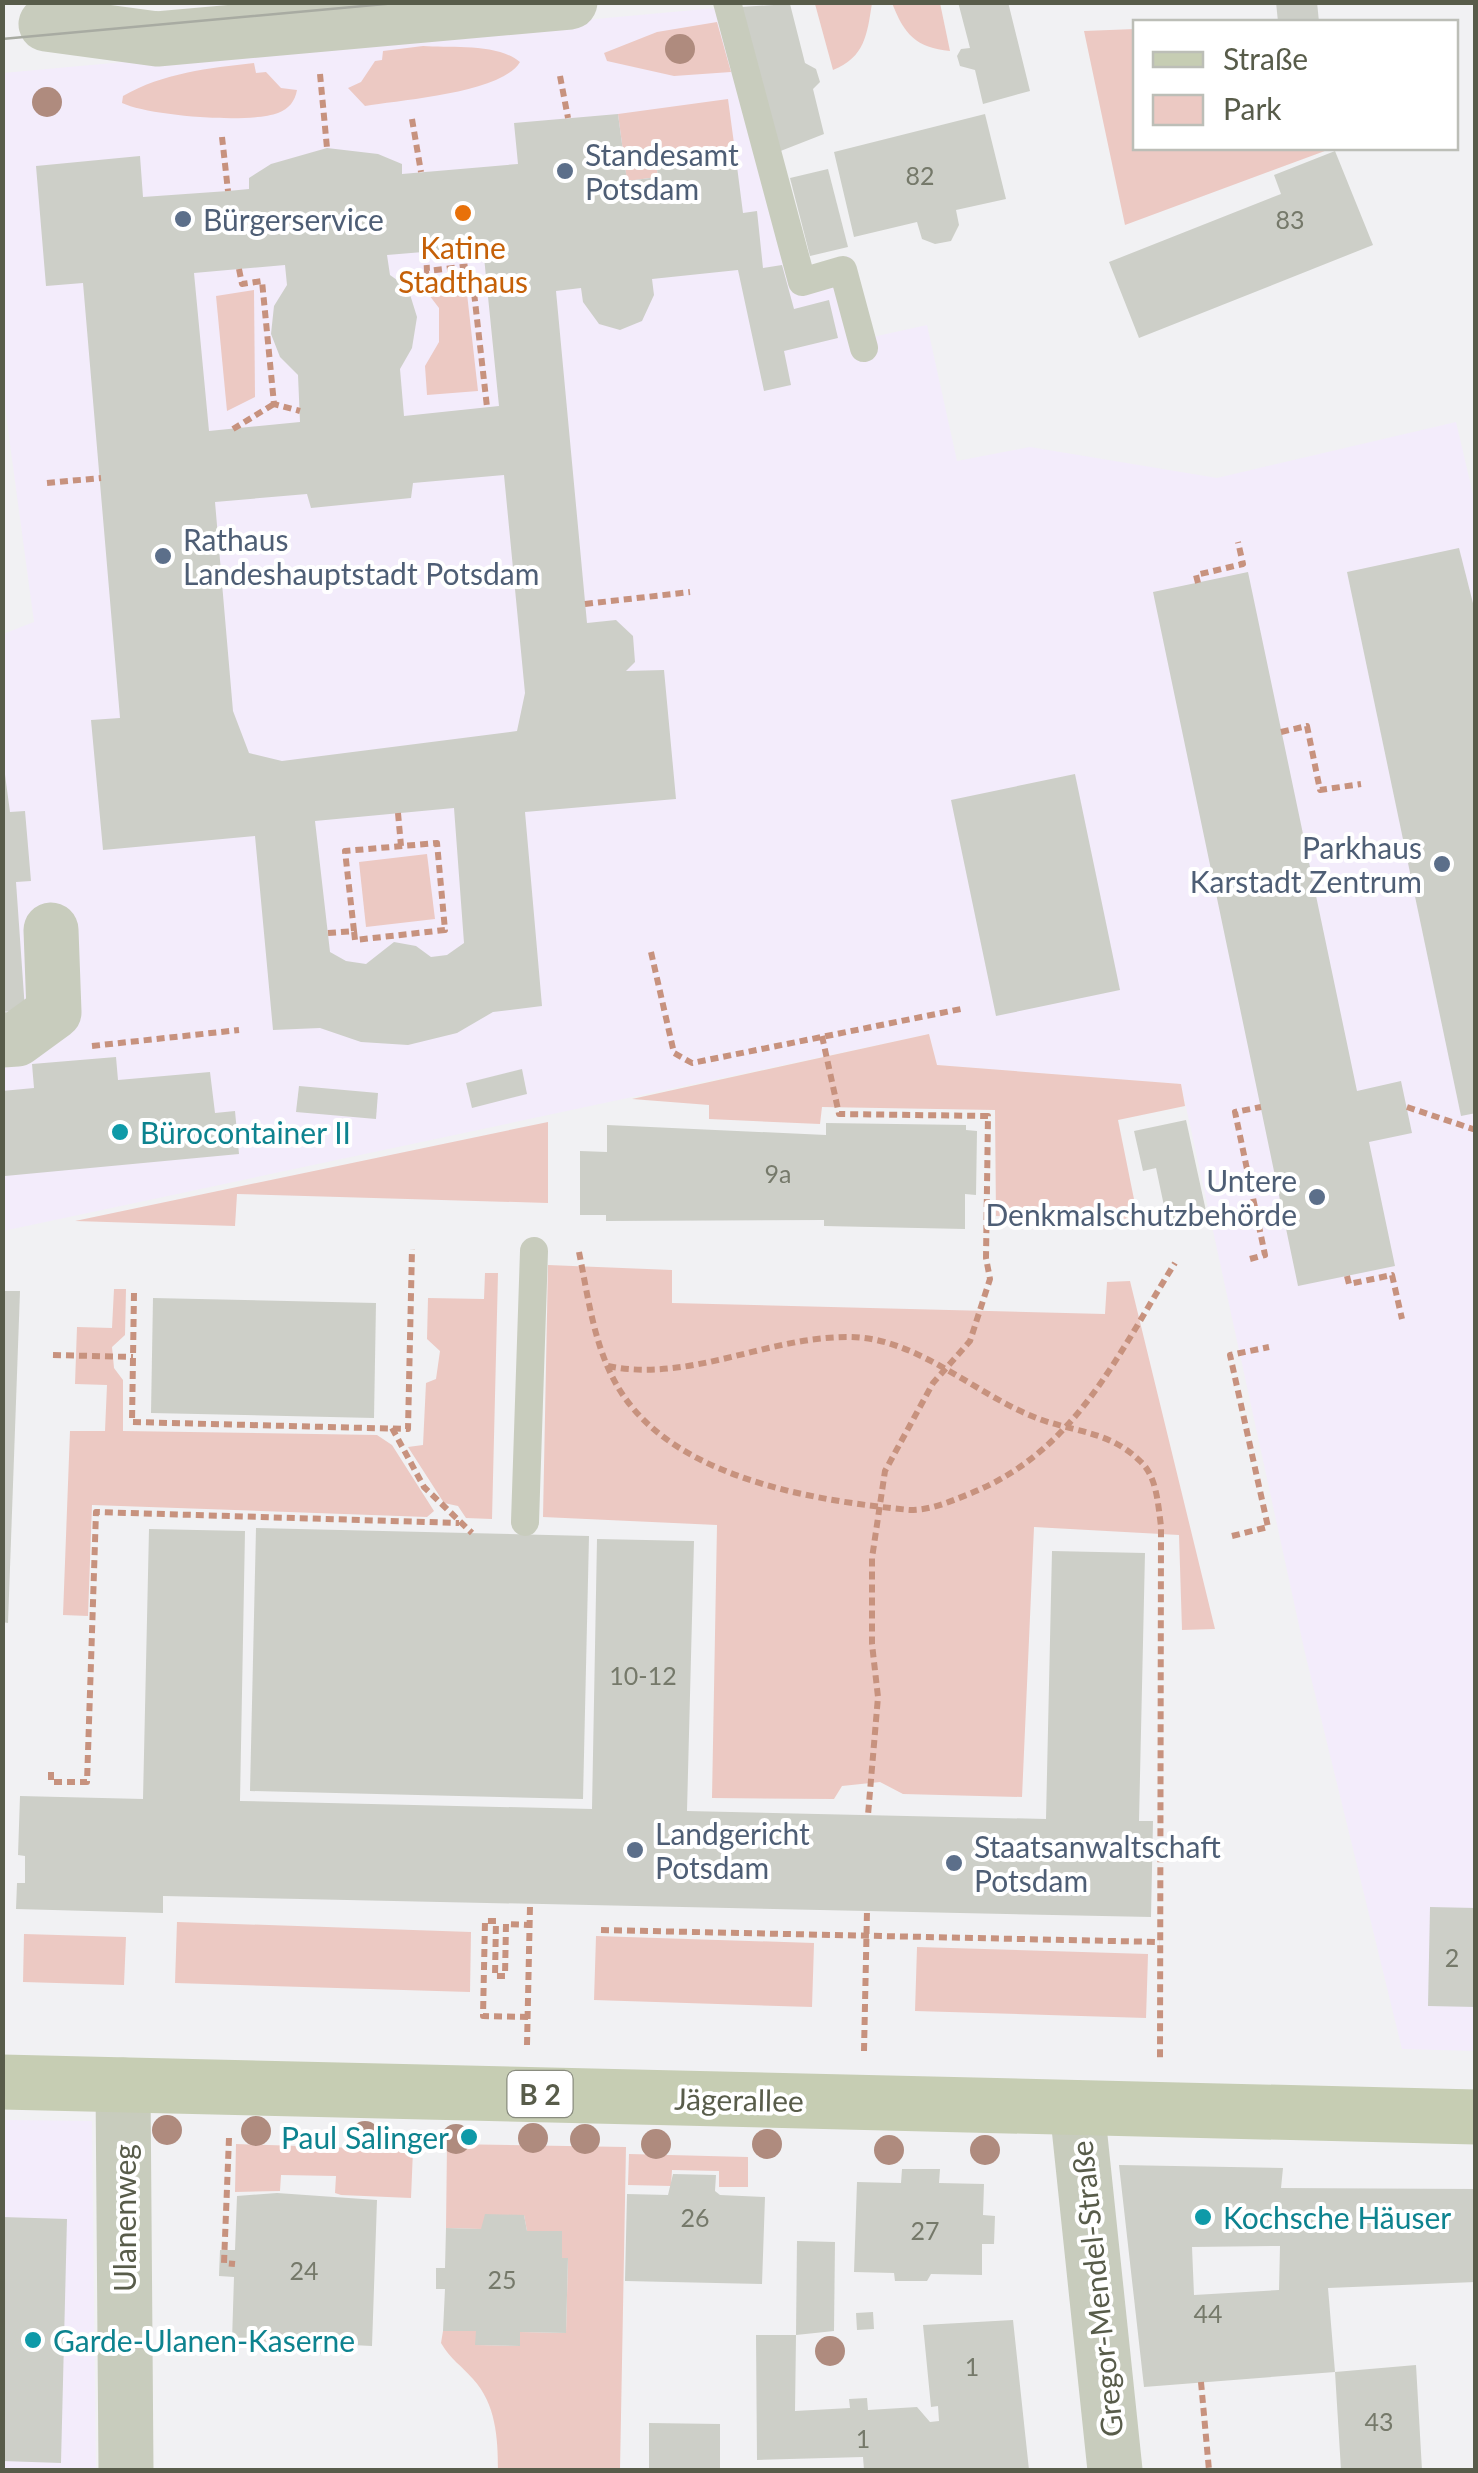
<svg xmlns="http://www.w3.org/2000/svg" width="1478" height="2473" viewBox="0 0 1478 2473" font-family="Lato,sans-serif">
	<style>
		.commercial { fill: #f3ecfb }
		.green { fill: #ecc9c3 }
		.building { fill: #cdcfc8; fill-rule: evenodd }
		.lines { fill: none; stroke-linecap: round; stroke-linejoin: round }
		.path { stroke: #c7927e; stroke-width: 6; stroke-dasharray: 8 5; stroke-linecap: butt }
		.lane { stroke: #c8ccbd; stroke-width: 28 }
		.street { stroke: #c8ccbd; stroke-width: 55 }
		.primary { stroke: #c6cdb3; stroke-width: 55 }
		.tram { stroke: #a8aba2; stroke-width: 2.5 }
		.tree { fill: #af8b7e }
		.service-dot { fill: #5c6f8a; stroke: #fff; stroke-width: 4 }
		.food-dot { fill: #e8710a; stroke: #fff; stroke-width: 4 }
		.culture-dot { fill: #0f9aa8; stroke: #fff; stroke-width: 4 }
		.labels { text-anchor: middle; dominant-baseline: central; stroke-width: 8; stroke-linejoin: round; paint-order: stroke }
		.number-label { font-size: 25px; fill: #75796a }
		.shield { fill: #fff; stroke: #8a8d80; stroke-width: 2.5 }
		.shield-label { font-size: 28px; font-weight: bold; fill: #585c4a }
		.service-label { font-size: 30px; fill: #4e5e75; stroke: #fff; text-anchor: start }
		.food-label { font-size: 30px; fill: #c56008; stroke: #fff }
		.culture-label { font-size: 30px; fill: #0d838f; stroke: #fff; text-anchor: start }
		.street-label { font-size: 30px; fill: #585c4a; stroke: #fff }
	</style>
	<rect width="100%" height="100%" fill="#f1f1f3"/>
	<g class="commercial">
		<polygon points="738,6 811,265 850,256 868,338 927,325 957,461 1030,447 1217,478 1456,422 1476,507 1475,2051 1402,2049 1305,1653 1181,1084 937,1065 929,1034 3,1231 3,634 34,622 3,392 3,73"/>
		<polygon points="3,2120 92,2121 96,2470 3,2470"/>
	</g>
	<g class="green">
		<path d="M872,3C867,35 865,57 833,70L815,4Z"/>
		<path d="M892,3H940L950,51C916,48 904,34 892,3Z"/>
		<polygon points="717,22 731,72 674,76 607,61 604,53 657,32"/>
		<polygon points="1135,29 1136,148 1333,148 1125,225 1084,31"/>
		<path d="M423,46C450,48 498,43 520,62C502,93 400,100 365,106L348,88L361,82L375,61L382,60L383,51Z"/>
		<path d="M254,63L256,73L266,72L281,88L297,90C295,101 289,109 278,113C249,124 150,116 122,103L123,96C163,73 209,68 254,63Z"/>
		<polygon points="728,99 735,151 656,161 658,177 627,181 618,114"/>
		<polygon points="465,276 478,391 427,395 425,366 439,342 439,308 426,291 424,280"/>
		<polygon points="254,290 255,397 227,411 216,296"/>
		<polygon points="427,854 435,919 366,927 359,862"/>
		<polygon points="929,1034 937,1065 1181,1084 1185,1106 1118,1120 1138,1219 996,1216 995,1110 822,1107 820,1124 709,1119 709,1105 632,1099"/>
		<polygon points="548,1122 548,1203 237,1194 235,1226 75,1221"/>
		<polygon points="548,1265 672,1270 672,1303 1105,1314 1107,1282 1130,1281 1215,1629 1182,1630 1179,1535 1034,1527 1022,1797 903,1794 880,1782 842,1786 834,1799 712,1798 717,1525 543,1517"/>
		<polygon points="485,1273 498,1273 492,1519 466,1518 458,1506 444,1503 408,1447 423,1445 426,1383 436,1379 440,1351 427,1339 428,1298 484,1299"/>
		<polygon points="114,1289 126,1289 125,1335 112,1347 114,1368 123,1380 123,1431 377,1435 392,1445 434,1511 427,1517 92,1505 88,1616 63,1615 70,1431 105,1431 107,1385 75,1384 77,1327 112,1328"/>
		<polygon points="177,1922 471,1932 470,1992 175,1983"/>
		<polygon points="24,1934 126,1937 124,1985 23,1982"/>
		<polygon points="596,1936 814,1943 812,2007 594,2000"/>
		<polygon points="917,1947 1148,1954 1146,2018 915,2011"/>
		<polygon points="236,2144 413,2150 411,2198 341,2195 335,2193 336,2176 281,2175 280,2191 235,2192"/>
		<path d="M447,2144L626,2147L620,2470H498C498,2438 496,2404 473,2379C462,2366 450,2359 441,2343L443,2331H476V2345L519,2346L520,2332L566,2333L568,2259L562,2258V2232L527,2231L524,2215L481,2229L446,2228Z"/>
		<polygon points="629,2154 748,2157 748,2187 719,2187 719,2171 672,2170 671,2186 628,2185"/>
	</g>
	<g class="building">
		<polygon points="958,2 1008,2 1030,91 983,104 975,70 960,66 957,56 961,49 970,48"/>
		<polygon points="1276,2 1317,2 1319,22 1278,22"/>
		<polygon points="790,4 805,63 816,69 820,82 813,89 824,134 778,152 740,7"/>
		<path d="M618,114L627,181L658,177L656,161L735,151L743,213L757,211L763,268L782,265L794,309L829,300L838,338L784,351L791,385L764,391L738,270L652,279L654,295L642,321L620,330L599,324L583,302L581,288L556,291L587,623L616,620L633,636L635,662L626,671L664,670L676,799L525,812L542,1006L493,1012L457,1033L408,1045L361,1042L320,1028L273,1030L255,836L103,850L91,720L120,718L83,283L46,286L36,166L140,156L143,197L228,191L249,189V178L271,164L327,148L378,154L402,164V174L518,164L514,123ZM483,247L499,406L404,416L400,369L412,348L417,317L408,288L390,275L387,255ZM285,265L287,285L274,306L271,334L280,357L298,375L300,422L209,431L194,273ZM504,475L525,693L517,731L282,761L249,753L233,711L215,502L307,494L311,508L411,498L413,483ZM454,808L464,943L447,955L431,957L416,946L394,942L366,964L346,961L330,952L315,821Z"/>
		<polygon points="985,114 1006,199 956,210 959,225 951,241 935,244 922,239 917,222 854,237 834,152"/>
		<polygon points="1335,151 1373,245 1139,338 1109,262 1281,194 1274,175"/>
		<polygon points="828,169 848,247 810,256 790,178"/>
		<polygon points="1459,548 1476,615 1476,1113 1461,1116 1347,572"/>
		<polygon points="1248,572 1357,1091 1401,1081 1412,1133 1369,1142 1395,1266 1298,1286 1153,592"/>
		<polygon points="2,752 10,812 25,811 31,881 16,882 25,1010 2,1012"/>
		<polygon points="1075,774 1120,990 996,1016 951,800"/>
		<polygon points="116,1057 118,1080 210,1072 215,1113 235,1111 239,1154 5,1176 2,1091 34,1088 32,1064"/>
		<polygon points="522,1069 527,1094 472,1108 466,1083"/>
		<polygon points="299,1086 378,1093 376,1119 296,1112"/>
		<polygon points="1186,1120 1206,1211 1167,1220 1156,1168 1143,1171 1134,1131"/>
		<polygon points="826,1123 966,1125 966,1130 977,1131 976,1195 965,1194 965,1229 824,1226 824,1220 606,1221 606,1215 580,1215 580,1151 607,1152 607,1125 826,1135"/>
		<polygon points="2,1291 20,1291 8,1623 2,1622"/>
		<polygon points="153,1298 376,1303 374,1418 151,1413"/>
		<polygon points="256,1528 589,1536 583,1799 250,1791"/>
		<polygon points="149,1529 245,1531 240,1801 592,1809 597,1539 694,1541 687,1811 1046,1819 1052,1551 1145,1553 1139,1821 1153,1821 1151,1917 163,1896 163,1913 16,1909 17,1883 25,1883 25,1856 18,1855 20,1796 143,1799"/>
		<polygon points="1430,1907 1476,1908 1476,2007 1428,2006"/>
		<path d="M1119,2165L1283,2168L1281,2188L1476,2189V2282L1328,2288L1335,2372L1416,2365L1422,2470H1341L1335,2372L1144,2387ZM1280,2246L1279,2290L1194,2295L1192,2247Z"/>
		<polygon points="902,2169 940,2169 939,2183 984,2184 983,2215 995,2216 994,2244 982,2244 982,2275 931,2274 927,2281 895,2281 894,2273 854,2272 857,2182 901,2183"/>
		<polygon points="673,2174 716,2175 715,2191 720,2195 765,2197 762,2284 625,2281 627,2194 668,2195"/>
		<polygon points="277,2193 377,2200 372,2346 332,2344 331,2354 271,2352 271,2342 232,2341 234,2277 219,2276 220,2250 235,2250 237,2196"/>
		<polygon points="485,2214 524,2215 527,2231 562,2231 562,2258 568,2258 566,2333 520,2332 520,2346 475,2345 476,2331 443,2331 445,2289 436,2289 436,2268 445,2268 446,2228 481,2229"/>
		<polygon points="2,2217 67,2219 61,2463 2,2461"/>
		<polygon points="797,2241 835,2242 834,2331 796,2335"/>
		<polygon points="873,2312 874,2329 857,2330 856,2313"/>
		<polygon points="1013,2320 1029,2470 864,2470 863,2457 757,2460 756,2335 796,2335 795,2411 850,2408 849,2399 867,2398 868,2410 917,2407 930,2422 939,2421 938,2406 931,2407 923,2325"/>
		<polygon points="649,2423 720,2424 720,2470 649,2470"/>
	</g>
	<g class="lines">
		<g class="path">
			<polyline points="320,74 327,148"/>
			<polyline points="560,76 568,118"/>
			<polyline points="412,119 421,172"/>
			<polyline points="222,137 228,191"/>
			<polyline points="426,252 427,271 471,266 487,407"/>
			<polyline points="239,269 242,284 262,281 274,404 300,411"/>
			<polyline points="233,429 274,404"/>
			<polyline points="47,483 101,478"/>
			<polyline points="1198,583 1196,575 1243,564 1238,542"/>
			<polyline points="585,604 690,592"/>
			<polyline points="1281,732 1307,726 1320,790 1361,784"/>
			<polyline points="398,813 401,846"/>
			<polyline points="328,933 354,931 345,851 437,843 445,930 355,940 354,931"/>
			<polyline points="651,952 674,1053 692,1063 961,1009"/>
			<polyline points="822,1036 839,1114 988,1116 986,1258 990,1279 970,1341 933,1383 885,1471 872,1558 872,1644 878,1697 868,1815"/>
			<polyline points="92,1046 239,1030"/>
			<polyline points="1407,1107 1476,1130"/>
			<path d="M579,1252C589,1301 595,1356 625,1398C683,1480 817,1501 910,1510C931,1510 949,1502 969,1494C1076,1452 1117,1355 1175,1263"/>
			<polyline points="1250,1259 1265,1255 1235,1112 1261,1107"/>
			<polyline points="1347,1276 1349,1284 1392,1275 1402,1319"/>
			<polyline points="134,1293 132,1422 408,1429 412,1249"/>
			<polyline points="53,1355 133,1357"/>
			<path d="M608,1366C690,1383 768,1336 850,1337C921,1338 979,1399 1045,1421C1082,1433 1112,1433 1141,1462C1157,1477 1158,1505 1161,1526L1160,2058"/>
			<polyline points="392,1428 424,1487 472,1533"/>
			<polyline points="1232,1536 1268,1527 1230,1355 1269,1347"/>
			<polyline points="51,1772 51,1782 87,1782 96,1512 459,1523"/>
			<polyline points="601,1930 1160,1942"/>
			<polyline points="528,2017 483,2016 485,1921 496,1921 495,1976 505,1976 506,1924 529,1925"/>
			<polyline points="527,2045 530,1906"/>
			<polyline points="864,2051 867,1911"/>
			<polyline points="229,2138 224,2263 235,2264"/>
			<polyline points="1201,2382 1209,2470"/>
		</g>
		<g class="lane">
			<polyline points="727,2 802,282 843,270 864,348"/>
			<polyline points="525,1522 534,1251"/>
		</g>
		<g class="street">
			<polyline points="46,24 157,39 570,2"/>
			<polyline points="2,1040 17,1039 54,1012 51,930"/>
			<polyline points="123,2085 126,2470"/>
			<polyline points="1077,2108 1115,2470"/>
		</g>
		<polyline class="primary" points="2,2082 1476,2117"/>
		<polyline class="tram" points="2,39 407,2"/>
	</g>
	<g class="tree">
		<circle cx="680" cy="49" r="15"/>
		<circle cx="47" cy="102" r="15"/>
		<circle cx="167" cy="2130" r="15"/>
		<circle cx="256" cy="2131" r="15"/>
		<circle cx="365" cy="2136" r="15"/>
		<circle cx="533" cy="2138" r="15"/>
		<circle cx="456" cy="2139" r="15"/>
		<circle cx="585" cy="2139" r="15"/>
		<circle cx="656" cy="2144" r="15"/>
		<circle cx="767" cy="2144" r="15"/>
		<circle cx="889" cy="2150" r="15"/>
		<circle cx="985" cy="2150" r="15"/>
		<circle cx="830" cy="2351" r="15"/>
	</g>
	<g class="service-dot">
		<circle cx="565" cy="171" r="10"/>
		<circle cx="183" cy="219" r="10"/>
		<circle cx="163" cy="556" r="10"/>
		<circle cx="1442" cy="864" r="10"/>
		<circle cx="1317" cy="1197" r="10"/>
		<circle cx="635" cy="1850" r="10"/>
		<circle cx="954" cy="1863" r="10"/>
	</g>
	<circle class="food-dot" cx="463" cy="213" r="10"/>
	<g class="culture-dot">
		<circle cx="120" cy="1132" r="10"/>
		<circle cx="469" cy="2137" r="10"/>
		<circle cx="1203" cy="2217" r="10"/>
		<circle cx="33" cy="2340" r="10"/>
	</g>
	<g class="labels">
		<g class="number-label">
			<text x="920" y="175">82</text>
			<text x="1290" y="219">83</text>
			<text x="778" y="1173">9a</text>
			<text x="643" y="1675">10-12</text>
			<text x="1452" y="1957">2</text>
			<text x="695" y="2217">26</text>
			<text x="925" y="2230">27</text>
			<text x="304" y="2270">24</text>
			<text x="502" y="2279">25</text>
			<text x="1208" y="2313">44</text>
			<text x="972" y="2366">1</text>
			<text x="1379" y="2421">43</text>
			<text x="863" y="2438">1</text>
		</g>
		<rect class="shield" x="507.5" y="2071" width="65" height="46" rx="8"/>
		<g class="shield-label">
			<text x="540" y="2094">B 2</text>
		</g>
		<g class="service-label">
			<text x="585" y="154">Standesamt<tspan x="585" dy="34">Potsdam</tspan></text>
			<text x="203" y="219">Bürgerservice</text>
			<text x="183" y="539">Rathaus<tspan x="183" dy="34">Landeshauptstadt Potsdam</tspan></text>
			<text x="1422" y="847" text-anchor="end">Parkhaus<tspan x="1422" dy="34">Karstadt Zentrum</tspan></text>
			<text x="1297" y="1180" text-anchor="end">Untere<tspan x="1297" dy="34">Denkmalschutzbehörde</tspan></text>
			<text x="655" y="1833">Landgericht<tspan x="655" dy="34">Potsdam</tspan></text>
			<text x="974" y="1846">Staatsanwaltschaft<tspan x="974" dy="34">Potsdam</tspan></text>
		</g>
		<g class="food-label">
			<text x="463" y="247">Katine<tspan x="463" dy="34">Stadthaus</tspan></text>
		</g>
		<g class="culture-label">
			<text x="140" y="1132">Bürocontainer II</text>
			<text x="449" y="2137" text-anchor="end">Paul Salinger</text>
			<text x="1223" y="2217">Kochsche Häuser</text>
			<text x="53" y="2340">Garde-Ulanen-Kaserne</text>
		</g>
		<g class="street-label">
			<text transform="translate(739 2099) rotate(1)">Jägerallee</text>
			<text transform="translate(124 2218) rotate(-90)">Ulanenweg</text>
			<text transform="translate(1096 2289) rotate(-96)">Gregor-Mendel-Straße</text>
		</g>
	</g>
	<rect width="1478" height="2473" fill="none" stroke="#585c4a" stroke-width="10"/>
	<rect x="1133" y="20" width="325" height="130" fill="#ffffff" stroke="#bcbeb7" stroke-width="2.5"/>
	<rect x="1153" y="52" width="50" height="15" fill="#c6cdb3" stroke="#bcbeb7" stroke-width="2.5"/>
	<text x="1223" y="70" font-size="30" fill="#585c4a">Straße</text>
	<rect x="1153" y="95" width="50" height="30" fill="#ecc9c3" stroke="#bcbeb7" stroke-width="2.5"/>
	<text x="1223" y="120" font-size="30" fill="#585c4a">Park</text>
</svg>
